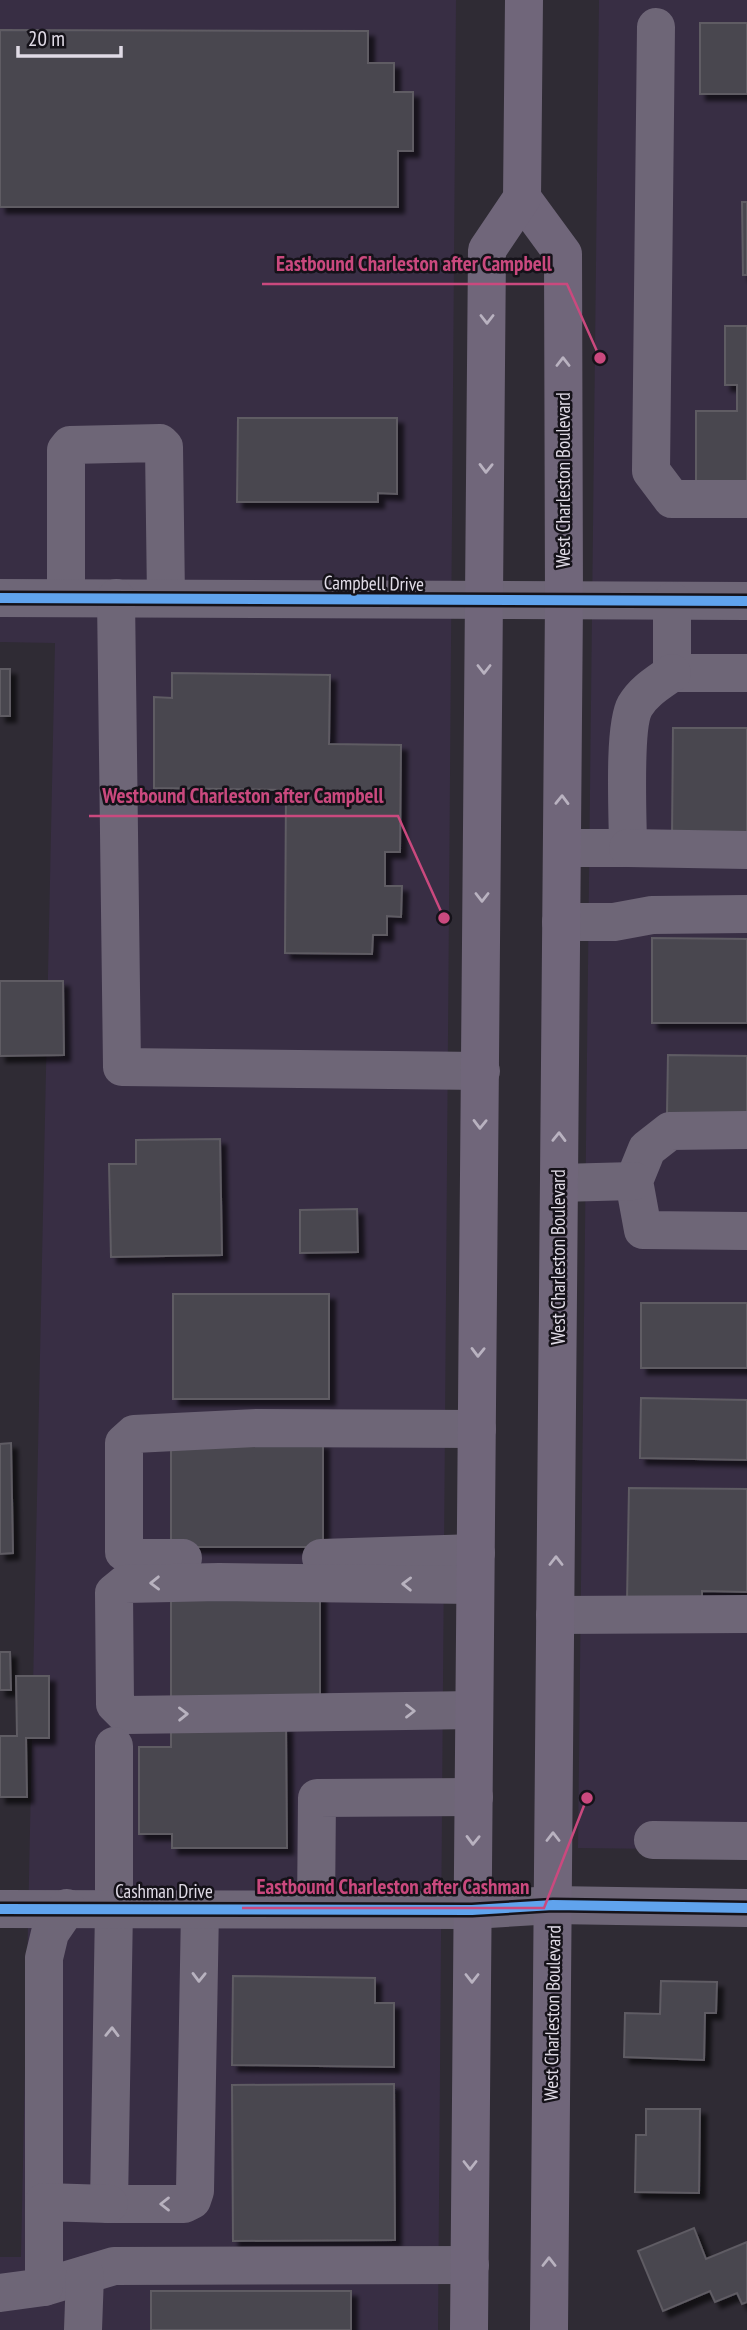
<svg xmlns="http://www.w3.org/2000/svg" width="747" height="2330" viewBox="0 0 747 2330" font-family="'PT Sans Narrow',sans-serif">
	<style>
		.built { fill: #382e44 }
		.building { fill: #4a474f; stroke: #5e5b63; stroke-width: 2; filter: url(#shadow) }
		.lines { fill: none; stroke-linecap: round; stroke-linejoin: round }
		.minor { stroke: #6e6677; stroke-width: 38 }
		.major { stroke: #70667a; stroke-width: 38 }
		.cycleway-casing { stroke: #151219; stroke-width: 15 }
		.cycleway { stroke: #60a3ed; stroke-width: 10 }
		.oneway { stroke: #b9b2c0 }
		.oneway2 { stroke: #b8b2bf }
		.labels { text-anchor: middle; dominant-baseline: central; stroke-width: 5; stroke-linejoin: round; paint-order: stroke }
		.street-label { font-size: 19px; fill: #e0dbe6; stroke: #151219 }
		.leader { fill: none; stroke: #ca497e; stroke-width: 2.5 }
		.callout-dot { fill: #ca497e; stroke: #151219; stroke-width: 2.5 }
		.callout-label { font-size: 21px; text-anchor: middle; font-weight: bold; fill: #ca497e; stroke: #151219; stroke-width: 5; stroke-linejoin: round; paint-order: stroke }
	</style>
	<defs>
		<filter id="shadow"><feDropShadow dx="6" dy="6" stdDeviation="2" flood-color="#0009"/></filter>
	</defs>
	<rect width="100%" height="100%" fill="#2f2b34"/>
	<g class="built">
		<polygon points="0,0 456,0 438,2330 0,2330 0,2257 21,2257 55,643 0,642"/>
		<polygon points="599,0 747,0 747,1850 578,1848"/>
	</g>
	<g class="building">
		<rect x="700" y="23" width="47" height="71"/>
		<polygon points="0,30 368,31 368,63 394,63 394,92 413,92 413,151 398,151 398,207 0,207"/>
		<polygon points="742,202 747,202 747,275 743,275"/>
		<polygon points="725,326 747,326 747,486 696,486 696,411 737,411 737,385 725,385"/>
		<polygon points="238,418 397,418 397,494 378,493 378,502 237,502"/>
		<rect x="0" y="669" width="10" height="47"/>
		<polygon points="172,673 330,675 329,744 401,745 400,852 385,852 385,886 402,886 401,917 387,916 387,935 373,935 372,954 285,953 286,790 154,788 154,697 172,698"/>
		<polygon points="673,728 747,728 747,840 672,838"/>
		<polygon points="652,938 747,939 747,1023 652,1023"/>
		<polygon points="0,981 63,981 64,1055 0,1056"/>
		<polygon points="668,1055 747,1056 747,1114 667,1113"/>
		<polygon points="220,1139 222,1255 111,1257 109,1164 136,1164 136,1140"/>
		<polygon points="357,1209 358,1252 300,1253 300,1210"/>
		<rect x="173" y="1294" width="156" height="105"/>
		<rect x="641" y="1303" width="106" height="65"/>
		<polygon points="641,1398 747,1400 747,1460 640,1458"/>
		<polygon points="11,1443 13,1553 0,1554 0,1444"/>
		<rect x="171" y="1443" width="152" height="104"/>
		<polygon points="629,1488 747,1489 747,1592 702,1591 702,1603 627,1601"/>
		<rect x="171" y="1594" width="149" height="110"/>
		<polygon points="0,1652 10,1652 11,1690 0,1690"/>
		<polygon points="16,1676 49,1676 49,1738 26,1738 27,1797 0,1797 0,1736 17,1736"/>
		<polygon points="286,1726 287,1848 172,1848 172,1834 139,1834 139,1747 171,1747 171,1727"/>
		<polygon points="233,1976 375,1978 375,2003 394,2003 394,2067 232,2065"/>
		<polygon points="661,1981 717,1982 716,2013 705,2013 704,2060 624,2057 625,2013 660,2014"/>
		<polygon points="394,2084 395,2240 233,2241 232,2085"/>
		<polygon points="646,2109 700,2109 699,2193 635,2192 636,2135 646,2135"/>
		<polygon points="694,2228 706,2259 747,2242 747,2302 742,2304 737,2293 715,2302 710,2291 663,2311 638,2251"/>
		<rect x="151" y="2291" width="200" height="39"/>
	</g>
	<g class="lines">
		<g class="minor">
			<polyline points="656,27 651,471 672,499 747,499"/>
			<polyline points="66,597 66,450 70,445 160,443 164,447 166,598"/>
			<polyline points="0,598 747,601"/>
			<polyline points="116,598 122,1067 481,1071"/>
			<polyline points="672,601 672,673 747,673"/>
			<path d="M562,848H628C628,820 623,727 635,706C644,691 658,683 672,673"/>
			<polyline points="628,848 747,850"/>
			<polyline points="561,922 614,922 652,915 747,914"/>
			<polyline points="747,1130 670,1131 647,1149 634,1181 643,1230 747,1231"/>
			<polyline points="559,1183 634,1181"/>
			<polyline points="183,1558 134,1558 124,1552 124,1443 134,1434 257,1428 477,1429"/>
			<polyline points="321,1558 476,1553"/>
			<polyline points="555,1615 747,1614"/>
			<polyline points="474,1710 126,1715 115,1704 114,1593 125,1584 219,1582 475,1585"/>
			<polyline points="114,1746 114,1909 109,2204 184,2204 192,2200 195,2191 200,1909"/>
			<polyline points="653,1840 747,1841"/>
			<polyline points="0,1909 472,1910 553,1905 747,1908"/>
			<polyline points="316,1909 317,1798 474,1797"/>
			<polyline points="44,2202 44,1958 50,1933 67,1908"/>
			<polyline points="44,2287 114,2266 470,2265"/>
			<polyline points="0,2293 44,2287 44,2202 109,2204"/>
			<polyline points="83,2330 85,2275"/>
		</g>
		<g class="major">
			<polyline points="522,198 563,254 564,602 549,2330"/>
			<polyline points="469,2330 487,250 522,198 524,0"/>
		</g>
		<defs>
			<g id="cycleway">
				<polyline points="0,598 747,601"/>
				<polyline points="0,1909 472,1910 553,1905 747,1908"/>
			</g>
		</defs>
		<use href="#cycleway" class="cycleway-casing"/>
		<use href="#cycleway" class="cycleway"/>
	</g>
	<defs><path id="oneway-chevron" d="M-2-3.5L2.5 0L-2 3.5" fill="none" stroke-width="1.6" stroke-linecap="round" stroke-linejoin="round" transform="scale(1.75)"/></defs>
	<g class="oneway">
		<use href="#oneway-chevron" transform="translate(487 319) rotate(90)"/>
		<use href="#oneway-chevron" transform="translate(563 362) rotate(-90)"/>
		<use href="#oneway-chevron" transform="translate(486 468) rotate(91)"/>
		<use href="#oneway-chevron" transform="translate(484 669) rotate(90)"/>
		<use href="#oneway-chevron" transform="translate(562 800) rotate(-89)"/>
		<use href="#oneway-chevron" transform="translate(482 897) rotate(90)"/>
		<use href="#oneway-chevron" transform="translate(480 1124) rotate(91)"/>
		<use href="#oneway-chevron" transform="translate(559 1137) rotate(-89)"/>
		<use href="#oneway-chevron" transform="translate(478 1352) rotate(91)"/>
		<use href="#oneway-chevron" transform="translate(556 1561) rotate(-90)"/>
		<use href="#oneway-chevron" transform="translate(553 1837) rotate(-90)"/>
		<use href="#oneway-chevron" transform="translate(473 1840) rotate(91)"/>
		<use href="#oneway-chevron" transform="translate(472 1978) rotate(90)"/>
		<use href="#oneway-chevron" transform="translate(470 2165) rotate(90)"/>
		<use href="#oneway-chevron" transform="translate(549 2262) rotate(-90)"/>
	</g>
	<g class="oneway2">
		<use href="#oneway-chevron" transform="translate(155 1583) rotate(179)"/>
		<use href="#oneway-chevron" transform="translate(407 1584) rotate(-179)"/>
		<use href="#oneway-chevron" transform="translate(410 1711)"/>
		<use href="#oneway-chevron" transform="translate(183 1714) rotate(-1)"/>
		<use href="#oneway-chevron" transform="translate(199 1977) rotate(91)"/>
		<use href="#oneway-chevron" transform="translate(112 2032) rotate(-89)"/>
		<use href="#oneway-chevron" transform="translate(165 2204) rotate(-180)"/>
	</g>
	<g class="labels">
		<g class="street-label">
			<text transform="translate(563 480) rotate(-90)">West Charleston Boulevard</text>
			<text transform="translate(374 583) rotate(1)">Campbell Drive</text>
			<text transform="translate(558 1257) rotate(-90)">West Charleston Boulevard</text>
			<text x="164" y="1891">Cashman Drive</text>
			<text transform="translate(552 2013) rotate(-89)">West Charleston Boulevard</text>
		</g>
	</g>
	<path class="leader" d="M600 358L567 284H262M444 918L398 816H89M587 1798L544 1908H242"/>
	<g class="callout-dot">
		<circle cx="600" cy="358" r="7"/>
		<circle cx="444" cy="918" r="7"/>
		<circle cx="587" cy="1798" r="7"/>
	</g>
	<g class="callout-label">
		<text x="414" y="271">Eastbound Charleston after Campbell</text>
		<text x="243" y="803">Westbound Charleston after Campbell</text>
		<text x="393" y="1894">Eastbound Charleston after Cashman</text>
	</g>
	<path d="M18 46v10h103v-10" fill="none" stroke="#e0dbe6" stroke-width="3.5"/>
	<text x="28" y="46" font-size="21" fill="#e0dbe6" stroke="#151219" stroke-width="5" paint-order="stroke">20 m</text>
</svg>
